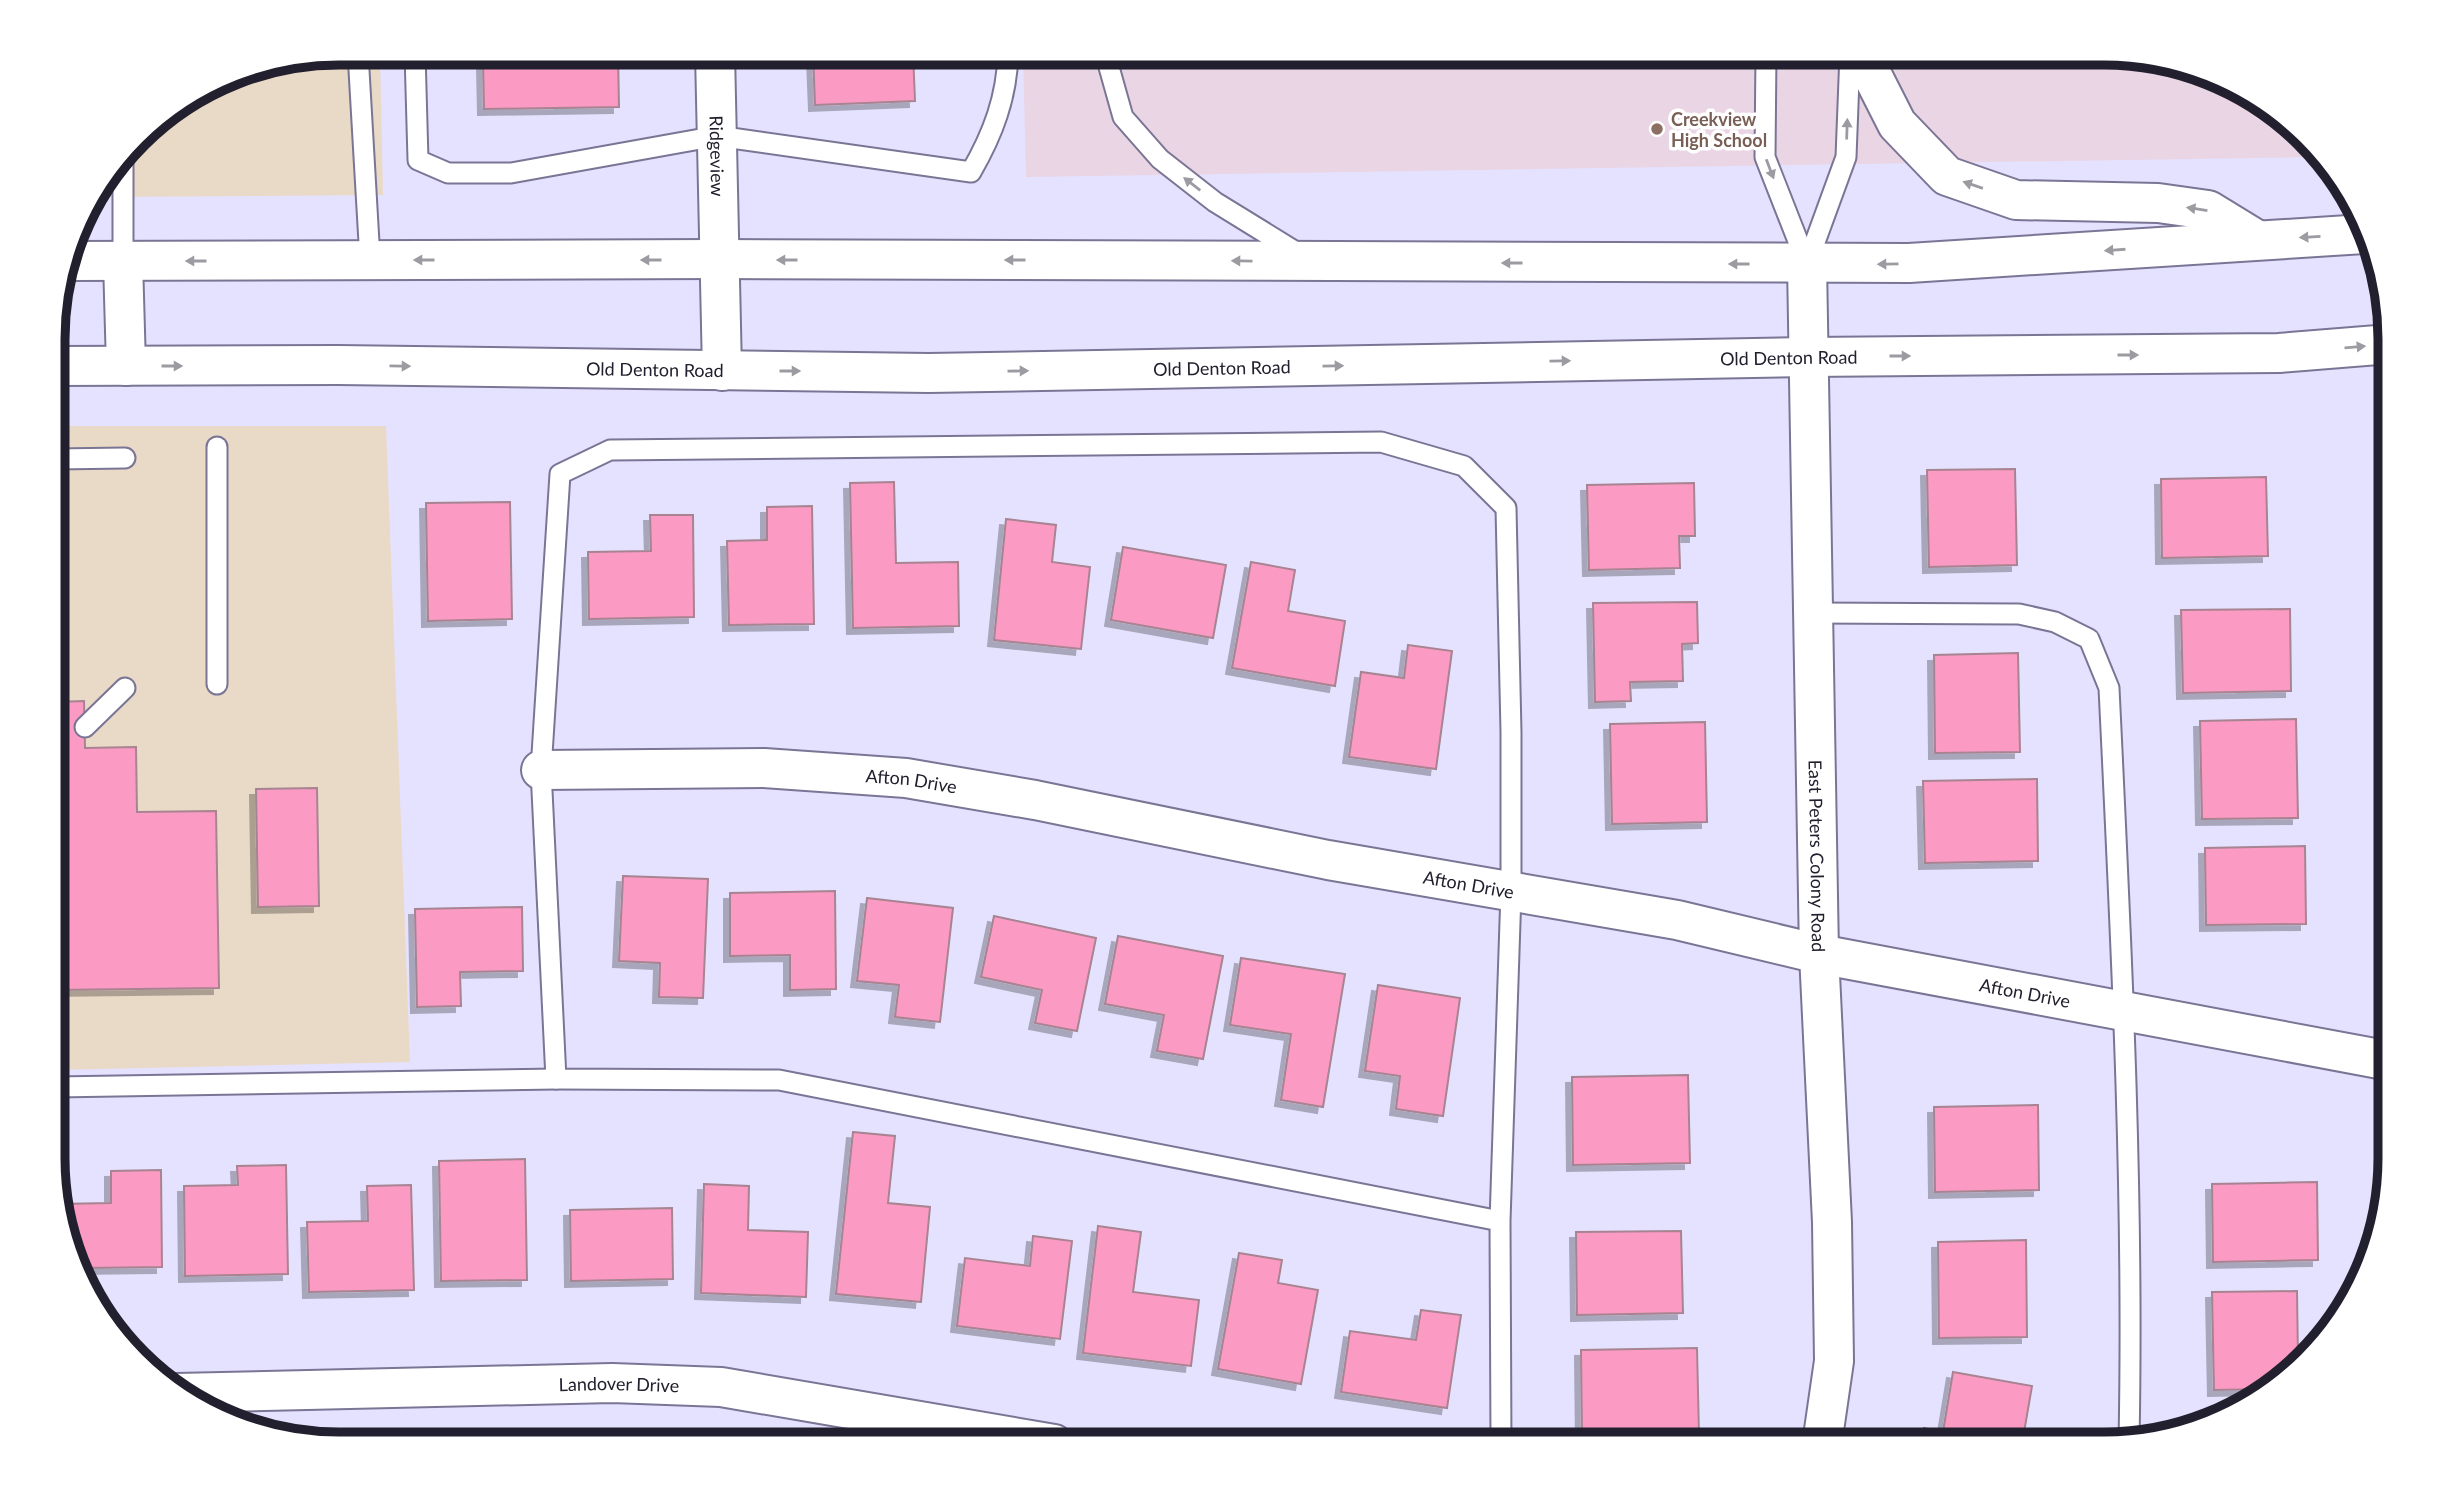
<svg xmlns="http://www.w3.org/2000/svg" width="2443" height="1497" viewBox="0 0 2443 1497" font-family="Lato,sans-serif">
	<style>
		.commercial { fill: #e9d9c7 }
		.education { fill: #e9d5e4 }
		.building { fill: #fb9bc3; stroke: #a88391; stroke-width: 2; filter: url(#shadow) }
		.lines { fill: none; stroke-linecap: round; stroke-linejoin: round }
		.service-casing { stroke: #7a7595; stroke-width: 23 }
		.minor-casing { stroke: #7a7595; stroke-width: 42 }
		.tertiary-casing { stroke: #7a7595; stroke-width: 42 }
		.secondary-casing { stroke: #7a7595; stroke-width: 42 }
		.service { stroke: #fff; stroke-width: 19 }
		.minor { stroke: #fff; stroke-width: 38 }
		.tertiary { stroke: #fff; stroke-width: 38 }
		.secondary { stroke: #fff; stroke-width: 38 }
		.oneway { fill: #9c9ba1 }
		.education-dot { fill: #8d6e63; stroke: #fff; stroke-width: 2.5 }
		.labels { text-anchor: middle; dominant-baseline: central; stroke-width: 7; stroke-linejoin: round; paint-order: stroke }
		.education-label { font-size: 18px; font-weight: bold; fill: #785e54; stroke: #fff; text-anchor: start }
		.street-label { font-size: 18px; fill: #22202e; stroke: #fff }
		.rim { fill: none; stroke: #22202e; stroke-width: 9 }
	</style>
	<defs>
		<filter id="shadow"><feDropShadow dx="-6" dy="6" stdDeviation="0" flood-color="#0004"/></filter>
	</defs>
	<rect width="100%" height="100%" fill="#e5e2ff"/>
	<g class="commercial">
		<polygon points="338,53 380,53 383,195 93,197 150,124 229,74"/>
		<polygon points="55,426 386,426 410,1062 55,1070"/>
	</g>
	<polygon class="education" points="1023,53 2105,53 2179,62 2263,100 2316,157 1026,177"/>
	<g class="building">
		<polygon points="504,53 618,53 619,107 484,109 483,60 504,60"/>
		<polygon points="813,53 913,53 915,101 815,105"/>
		<polygon points="2015,469 2017,565 1929,567 1927,470"/>
		<polygon points="2266,477 2268,556 2162,558 2161,479"/>
		<polygon points="894,482 896,563 958,562 959,626 853,628 850,483"/>
		<polygon points="1694,483 1695,536 1679,536 1680,568 1589,570 1587,485"/>
		<polygon points="510,502 512,619 428,621 426,503"/>
		<polygon points="812,506 814,624 729,625 727,541 767,540 767,507"/>
		<polygon points="650,515 693,515 694,617 589,619 588,552 651,551"/>
		<polygon points="1006,519 1056,525 1052,562 1090,567 1081,649 994,640"/>
		<polygon points="1123,547 1226,565 1213,638 1111,620"/>
		<polygon points="1251,562 1295,570 1288,611 1345,621 1335,686 1232,668"/>
		<polygon points="1697,602 1698,643 1682,644 1683,681 1630,682 1631,701 1595,702 1593,603"/>
		<polygon points="2290,609 2291,691 2183,693 2181,610"/>
		<polygon points="1408,645 1452,651 1436,769 1349,757 1361,672 1404,678"/>
		<polygon points="2018,653 2020,752 1935,753 1934,655"/>
		<polygon points="84,701 85,748 136,747 137,812 216,811 219,988 55,990 55,702"/>
		<polygon points="2296,719 2298,818 2202,819 2200,721"/>
		<polygon points="1705,722 1707,822 1612,824 1610,724"/>
		<polygon points="2037,779 2038,861 1925,863 1923,781"/>
		<polygon points="317,788 319,906 258,907 256,789"/>
		<polygon points="2305,846 2306,924 2206,925 2205,848"/>
		<polygon points="623,876 708,879 703,998 659,997 660,963 619,961"/>
		<polygon points="835,891 836,989 790,990 790,955 730,956 730,893"/>
		<polygon points="867,898 953,908 940,1022 895,1017 899,985 857,981"/>
		<polygon points="522,907 523,971 460,972 461,1006 417,1007 415,909"/>
		<polygon points="994,916 1096,938 1077,1031 1035,1023 1042,990 981,977"/>
		<polygon points="1118,936 1223,956 1203,1059 1157,1051 1164,1015 1105,1004"/>
		<polygon points="1241,958 1345,974 1323,1107 1281,1100 1291,1034 1230,1025"/>
		<polygon points="1378,985 1460,998 1443,1116 1396,1109 1400,1076 1365,1071"/>
		<polygon points="1688,1075 1690,1163 1573,1165 1572,1077"/>
		<polygon points="2038,1105 2039,1190 1935,1192 1934,1107"/>
		<polygon points="853,1132 895,1136 888,1203 930,1207 921,1302 836,1294"/>
		<polygon points="525,1159 527,1280 441,1281 439,1161"/>
		<polygon points="286,1165 288,1274 185,1276 184,1186 238,1185 237,1166"/>
		<polygon points="161,1170 162,1267 82,1268 58,1204 111,1203 111,1171"/>
		<polygon points="2317,1182 2318,1260 2213,1262 2212,1184"/>
		<polygon points="704,1184 749,1186 748,1230 808,1232 806,1297 701,1293"/>
		<polygon points="411,1185 414,1290 309,1292 307,1222 368,1221 367,1186"/>
		<polygon points="672,1208 673,1279 571,1281 570,1210"/>
		<polygon points="1098,1226 1141,1232 1133,1292 1199,1300 1191,1366 1083,1353"/>
		<polygon points="1681,1231 1683,1313 1577,1315 1576,1232"/>
		<polygon points="1033,1236 1072,1241 1060,1339 957,1326 965,1258 1030,1266"/>
		<polygon points="2026,1240 2027,1337 1939,1338 1938,1242"/>
		<polygon points="1239,1253 1282,1260 1278,1283 1318,1290 1301,1384 1218,1369"/>
		<polygon points="2297,1291 2298,1359 2266,1389 2214,1390 2212,1292"/>
		<polygon points="1421,1310 1461,1315 1447,1408 1341,1392 1350,1331 1416,1340"/>
		<polygon points="1697,1348 1699,1435 1582,1437 1581,1350"/>
		<polygon points="1953,1372 2032,1386 2022,1444 1922,1444 1924,1428 1943,1432"/>
	</g>
	<g class="lines">
		<defs>
			<g id="service">
				<polyline points="358,53 370,260"/>
				<path d="M415,53L418,160L448,173H511L717,136L971,172C993,134 1007,97 1008,53"/>
				<polyline points="1105,53 1123,117 1160,159 1215,202 1301,255"/>
				<polyline points="1766,53 1765,157 1807,264"/>
				<polyline points="123,159 123,261"/>
				<polyline points="1807,264 1846,157 1850,53"/>
				<polyline points="55,459 125,458"/>
				<path d="M1813,613L2019,614L2055,622L2089,639L2109,688C2121,939 2134,1190 2129,1442"/>
				<polyline points="217,684 217,447"/>
				<polyline points="85,727 125,688"/>
				<polyline points="55,1087 556,1079"/>
				<polyline points="1500,1221 1511,892 1511,732 1506,508 1464,466 1381,442 610,450 560,474 541,770 556,1079 779,1080 1500,1221 1501,1444"/>
				<polyline points="891,1444 894,1417"/>
			</g>
			<g id="minor">
				<path id="s1" d="M715,53L722,371"/>
				<path id="s2" d="M541,770L764,768L906,778L1035,800L1328,860L1677,920L1819,954L2390,1061"/>
				<path id="s3" d="M176,1393L612,1383L721,1387L1054,1444"/>
			</g>
			<g id="tertiary">
				<path id="s4" d="M1807,264L1819,954L1832,1222L1834,1361L1822,1444"/>
			</g>
			<g id="secondary">
				<polyline points="1861,53 1897,124 1947,176 2016,200 2158,203 2208,210 2257,240"/>
				<polyline points="67,261 719,259 1909,263 2364,234"/>
				<polyline points="123,261 126,366"/>
				<path id="s5" d="M55,366L338,365L929,373L1808,357L2279,353L2390,344"/>
			</g>
		</defs>
		<use href="#service" class="service-casing"/>
		<use href="#minor" class="minor-casing"/>
		<use href="#tertiary" class="tertiary-casing"/>
		<use href="#secondary" class="secondary-casing"/>
		<use href="#service" class="service"/>
		<use href="#minor" class="minor"/>
		<use href="#tertiary" class="tertiary"/>
		<use href="#secondary" class="secondary"/>
	</g>
	<defs><path id="oneway-solid" d="M-6-.8H1V-3.2L6.5 0L1 3.2V.8H-6Z" transform="scale(1.75)"/></defs>
	<g class="oneway">
		<use href="#oneway-solid" transform="translate(1847 129) rotate(-88)"/>
		<use href="#oneway-solid" transform="translate(1770 169) rotate(69)"/>
		<use href="#oneway-solid" transform="translate(1192 184) rotate(-142)"/>
		<use href="#oneway-solid" transform="translate(1973 185) rotate(-161)"/>
		<use href="#oneway-solid" transform="translate(2197 209) rotate(-171)"/>
		<use href="#oneway-solid" transform="translate(2310 237) rotate(177)"/>
		<use href="#oneway-solid" transform="translate(2115 250) rotate(176)"/>
		<use href="#oneway-solid" transform="translate(424 260) rotate(180)"/>
		<use href="#oneway-solid" transform="translate(651 260) rotate(180)"/>
		<use href="#oneway-solid" transform="translate(787 260) rotate(-180)"/>
		<use href="#oneway-solid" transform="translate(1015 260) rotate(-180)"/>
		<use href="#oneway-solid" transform="translate(196 261) rotate(180)"/>
		<use href="#oneway-solid" transform="translate(1242 261) rotate(-179)"/>
		<use href="#oneway-solid" transform="translate(1512 263) rotate(-180)"/>
		<use href="#oneway-solid" transform="translate(1739 264) rotate(-180)"/>
		<use href="#oneway-solid" transform="translate(1888 264) rotate(179)"/>
		<use href="#oneway-solid" transform="translate(2355 347) rotate(-5)"/>
		<use href="#oneway-solid" transform="translate(2128 355)"/>
		<use href="#oneway-solid" transform="translate(1900 356)"/>
		<use href="#oneway-solid" transform="translate(1560 361) rotate(-1)"/>
		<use href="#oneway-solid" transform="translate(172 366)"/>
		<use href="#oneway-solid" transform="translate(400 366) rotate(1)"/>
		<use href="#oneway-solid" transform="translate(1333 366) rotate(-1)"/>
		<use href="#oneway-solid" transform="translate(790 371)"/>
		<use href="#oneway-solid" transform="translate(1018 371) rotate(-1)"/>
	</g>
	<circle class="education-dot" cx="1657" cy="129" r="7"/>
	<g class="labels">
		<g class="education-label">
			<text x="1671" y="119">Creekview<tspan x="1671" dy="21">High School</tspan></text>
		</g>
		<g class="street-label">
			<text stroke="none"><textPath href="#s1" startOffset="103">Ridgeview</textPath></text>
			<text stroke="none"><textPath href="#s5" startOffset="1734">Old Denton Road</textPath></text>
			<text stroke="none"><textPath href="#s5" startOffset="1167">Old Denton Road</textPath></text>
			<text stroke="none"><textPath href="#s5" startOffset="600">Old Denton Road</textPath></text>
			<text stroke="none"><textPath href="#s2" startOffset="371">Afton Drive</textPath></text>
			<text stroke="none"><textPath href="#s4" startOffset="592">East Peters Colony Road</textPath></text>
			<text stroke="none"><textPath href="#s2" startOffset="938">Afton Drive</textPath></text>
			<text stroke="none"><textPath href="#s2" startOffset="1505">Afton Drive</textPath></text>
			<text stroke="none"><textPath href="#s3" startOffset="443">Landover Drive</textPath></text>
		</g>
	</g>
	<path d="M0 0H2443V1497H0ZM339 65H2104A274 274 0 0 1 2378 339V1158A274 274 0 0 1 2104 1432H339A274 274 0 0 1 65 1158V339A274 274 0 0 1 339 65Z" fill="#fff" fill-rule="evenodd"/>
	<path class="rim" d="M339 65H2104A274 274 0 0 1 2378 339V1158A274 274 0 0 1 2104 1432H339A274 274 0 0 1 65 1158V339A274 274 0 0 1 339 65Z"/>
</svg>
